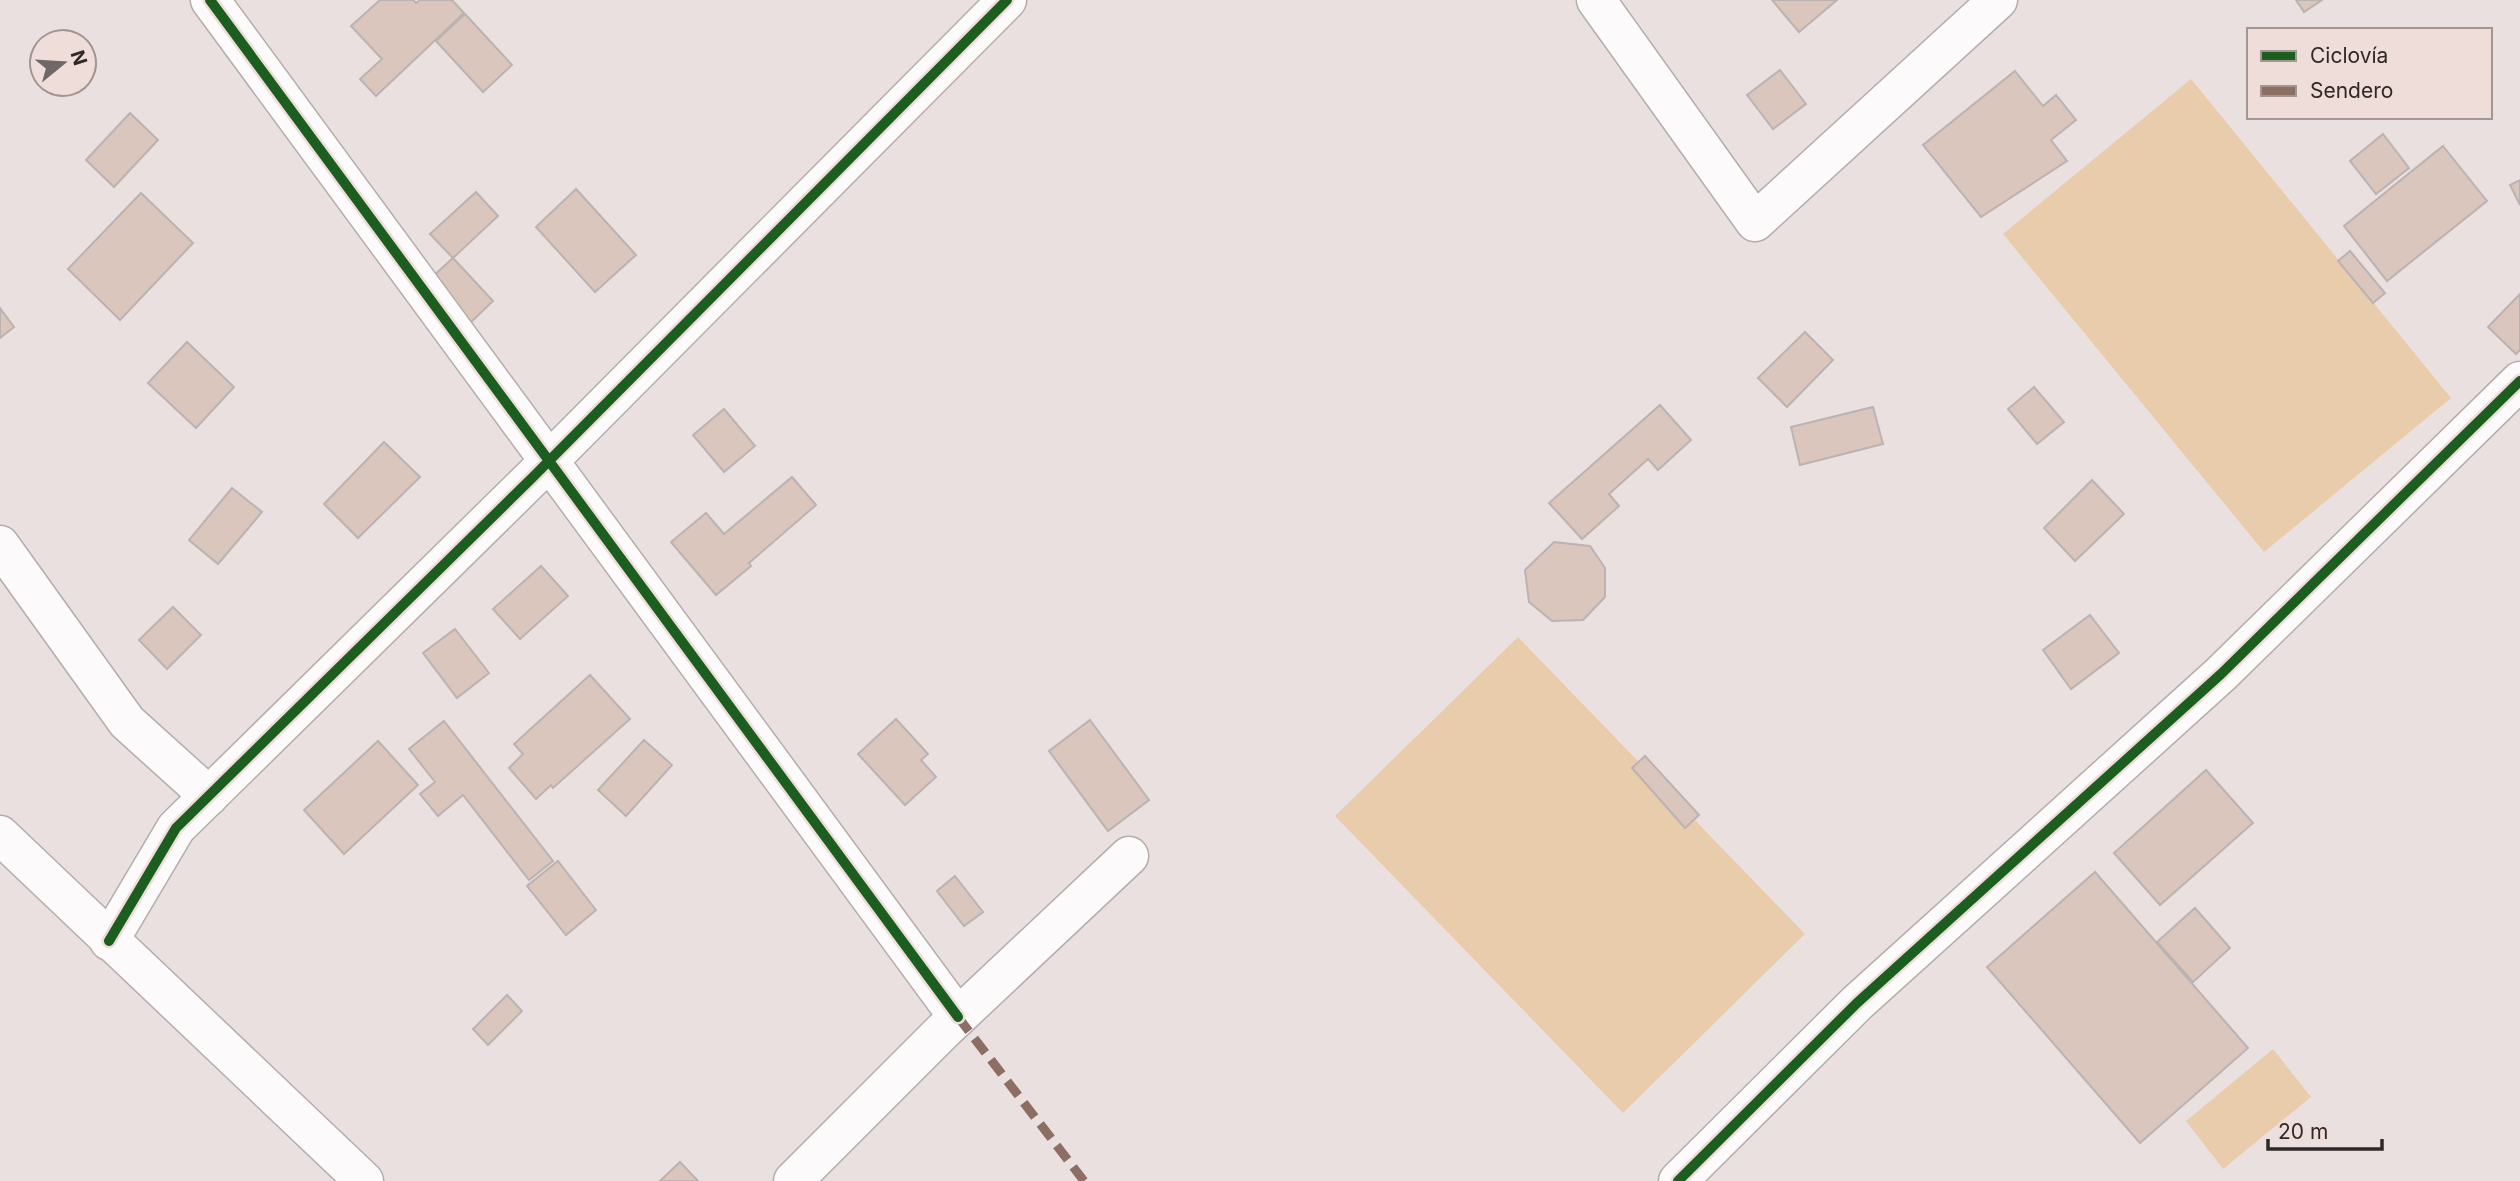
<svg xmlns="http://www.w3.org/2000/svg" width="2520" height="1181" viewBox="0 0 2520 1181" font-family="Inter,sans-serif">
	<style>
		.green { fill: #e9ccab }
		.building { fill: #dac6bc; stroke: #bbb3b1; stroke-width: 2 }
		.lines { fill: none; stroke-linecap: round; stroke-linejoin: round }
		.minor-casing { stroke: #b4adac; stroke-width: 41 }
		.minor { stroke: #fcfafa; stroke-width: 38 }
		.quiet { stroke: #8d6e63; stroke-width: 9; stroke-dasharray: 18 9; stroke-linecap: butt }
		.cycleway-casing { stroke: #efddda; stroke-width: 15 }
		.cycleway { stroke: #1b5e20; stroke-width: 10 }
	</style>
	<rect width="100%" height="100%" fill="#eae0df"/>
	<g class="green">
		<polygon points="2191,79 2451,398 2264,552 2003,234"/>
		<polygon points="1518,637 1805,934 1623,1113 1335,816"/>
		<polygon points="2273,1049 2311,1097 2223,1169 2186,1121"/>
	</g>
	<g class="building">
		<polygon points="380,0 413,0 416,3 420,0 452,0 464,13 376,96 360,79 382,59 351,26"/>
		<polygon points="1772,0 1837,0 1799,32"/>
		<polygon points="2296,0 2322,0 2304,12"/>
		<polygon points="465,14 512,65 483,92 436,41"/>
		<polygon points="1780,70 1806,104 1773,129 1747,95"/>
		<polygon points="2015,71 2043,106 2056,95 2076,120 2051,140 2067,161 1981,217 1923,145"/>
		<polygon points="130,113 158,140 114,187 86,160"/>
		<polygon points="2383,134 2409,168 2376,194 2350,161"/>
		<polygon points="2443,146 2487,201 2387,281 2344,226"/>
		<polygon points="2520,180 2520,205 2510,185"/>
		<polygon points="576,189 636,255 595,292 536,227"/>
		<polygon points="476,192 498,216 453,258 430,234"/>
		<polygon points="141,193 193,243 120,320 68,269"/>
		<polygon points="2350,251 2385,293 2373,303 2338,261"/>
		<polygon points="453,258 493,301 470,323 430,279"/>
		<polygon points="2520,294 2520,350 2516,354 2488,327"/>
		<polygon points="0,308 14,327 0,338"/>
		<polygon points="1805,332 1833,360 1787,407 1758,378"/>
		<polygon points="187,342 234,387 196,428 148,383"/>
		<polygon points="2034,387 2064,422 2037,444 2008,409"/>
		<polygon points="1660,405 1691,440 1658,470 1648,459 1609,494 1619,506 1582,539 1549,503"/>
		<polygon points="1873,407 1883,444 1800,465 1791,427"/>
		<polygon points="724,409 755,446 724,472 693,435"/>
		<polygon points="384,442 420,477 358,538 324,504"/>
		<polygon points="792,477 816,505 749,563 751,566 716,595 671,542 706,513 724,534"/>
		<polygon points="2092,480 2124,514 2075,561 2044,528"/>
		<polygon points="232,488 262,512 218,564 189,540"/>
		<polygon points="1554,542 1590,546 1605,568 1605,597 1583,620 1552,621 1529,602 1525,570"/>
		<polygon points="541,566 568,596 520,639 493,609"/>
		<polygon points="173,607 201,635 167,669 139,640"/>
		<polygon points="2090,615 2119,653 2071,689 2043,650"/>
		<polygon points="455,629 489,673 457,698 423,653"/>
		<polygon points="590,675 630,719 553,788 551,785 536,799 509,768 523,754 514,744"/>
		<polygon points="896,719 928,754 921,760 936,777 905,805 858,754"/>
		<polygon points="1090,720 1149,800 1108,831 1049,751"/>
		<polygon points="444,721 553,861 529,880 463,795 438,816 420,794 435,782 409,749"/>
		<polygon points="644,740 672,765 626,816 598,790"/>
		<polygon points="378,741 418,785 344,854 304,810"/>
		<polygon points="1645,756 1699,815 1685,828 1632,768"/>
		<polygon points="2206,770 2253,823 2160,905 2114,853"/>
		<polygon points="558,861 596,910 566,935 527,886"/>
		<polygon points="2095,872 2248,1048 2140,1143 1987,967"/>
		<polygon points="955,876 983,912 964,926 937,891"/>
		<polygon points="2195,908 2230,948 2193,982 2157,942"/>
		<polygon points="507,995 522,1011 488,1045 473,1029"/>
		<polygon points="680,1162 698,1181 660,1181"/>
	</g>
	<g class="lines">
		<defs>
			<g id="minor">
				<polyline points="210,0 958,1017"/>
				<polyline points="1596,0 1755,222 1998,0"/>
				<polyline points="0,545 127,722 209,796"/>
				<polyline points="0,835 364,1181"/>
				<polyline points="109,941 176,828 532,478 1007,0"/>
				<polyline points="793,1181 944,1030 1129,856"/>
				<polyline points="1678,1181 1857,1003 2221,674 2520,381"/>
			</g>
		</defs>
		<use href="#minor" class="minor-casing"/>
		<use href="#minor" class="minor"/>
		<polyline class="quiet" points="958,1017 1084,1181"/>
		<defs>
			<g id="cycleway">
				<polyline points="210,0 958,1017"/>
				<polyline points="109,941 176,828 532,478 1007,0"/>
				<polyline points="1678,1181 1857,1003 2221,674 2520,381"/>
			</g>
		</defs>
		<use href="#cycleway" class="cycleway-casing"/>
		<use href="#cycleway" class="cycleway"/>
	</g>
	<rect x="2247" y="28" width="245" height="91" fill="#efddda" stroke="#a29592" stroke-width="2"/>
	<rect x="2261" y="51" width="35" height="10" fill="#1b5e20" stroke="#a29592" stroke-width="2"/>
	<text x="2310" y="63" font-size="21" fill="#2f2827">Ciclovía</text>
	<rect x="2261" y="86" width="35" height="10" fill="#8d6e63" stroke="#a29592" stroke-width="2"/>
	<text x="2310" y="98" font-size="21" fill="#2f2827">Sendero</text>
	<g transform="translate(63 63) rotate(72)"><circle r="33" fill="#efddda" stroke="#a29592" stroke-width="2"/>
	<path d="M0-5L12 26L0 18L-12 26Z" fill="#706867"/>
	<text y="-10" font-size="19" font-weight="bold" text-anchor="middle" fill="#2f2827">N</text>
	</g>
	<path d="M2268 1139v10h114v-10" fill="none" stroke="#2f2827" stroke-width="3.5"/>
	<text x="2278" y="1139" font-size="21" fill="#2f2827" stroke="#efddda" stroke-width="5" paint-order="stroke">20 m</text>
</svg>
